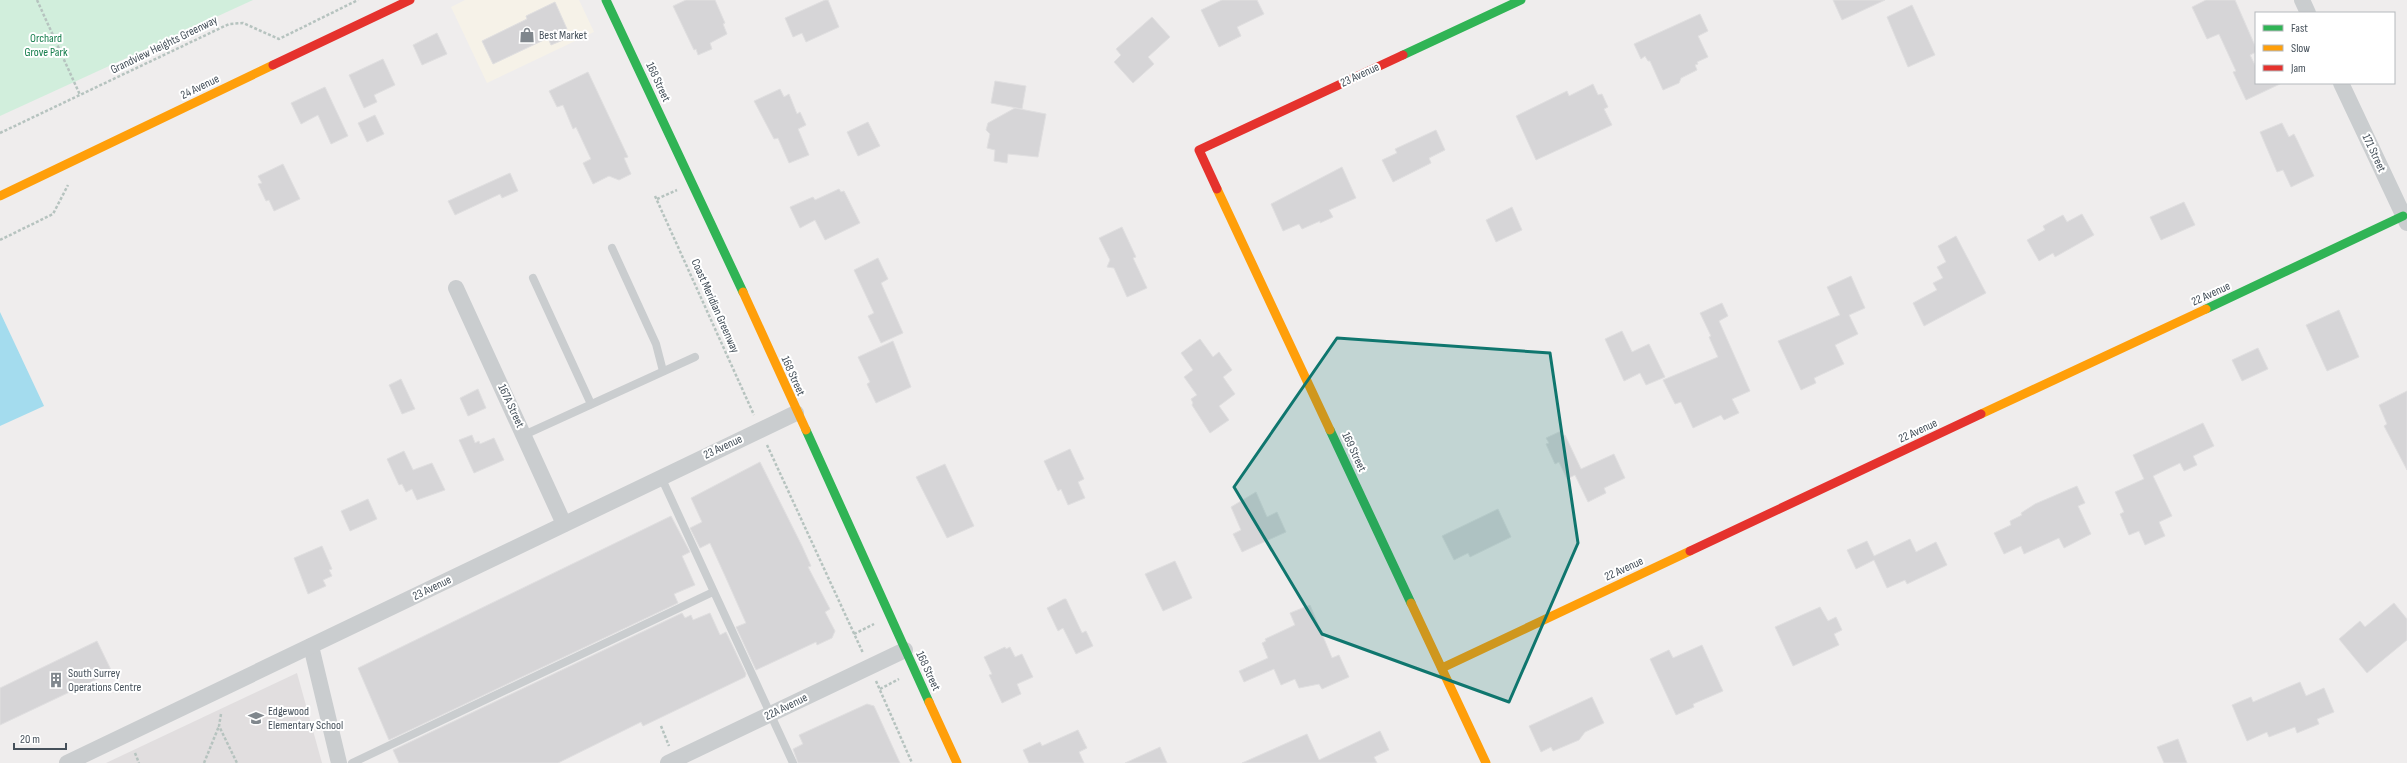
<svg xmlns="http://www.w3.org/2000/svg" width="2407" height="763" viewBox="0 0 2407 763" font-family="'Sofia Sans Condensed',sans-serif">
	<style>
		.commercial { fill: #f6f2e8 }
		.education { fill: #e1dedf }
		.green { fill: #d1eedc }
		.water { fill: #a4dcee }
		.building { fill: #d6d5d7; stroke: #e0dfe0 }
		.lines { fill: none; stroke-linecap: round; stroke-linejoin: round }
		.path { stroke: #b6c3bf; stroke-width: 2.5; stroke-dasharray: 3 2; stroke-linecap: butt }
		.lane { stroke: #cacdcf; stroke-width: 8 }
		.street { stroke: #cacdcf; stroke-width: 16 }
		.fast { stroke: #30b455; stroke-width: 9 }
		.slow { stroke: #ff9f0a; stroke-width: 9 }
		.jam { stroke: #e5322d; stroke-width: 9 }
		.marked { fill: #0f766e; fill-opacity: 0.2; stroke: #0f766e; stroke-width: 3; stroke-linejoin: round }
		.labels { text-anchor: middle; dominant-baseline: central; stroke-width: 4; stroke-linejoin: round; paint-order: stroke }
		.poi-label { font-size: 12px; fill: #45505a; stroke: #fff; text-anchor: start }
		.park-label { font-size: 12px; fill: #147d4b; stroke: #fff }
		.street-label { font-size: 12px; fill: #45505a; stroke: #fff }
	</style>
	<rect width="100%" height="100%" fill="#efeded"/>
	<polygon class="commercial" points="465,0 579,0 594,32 487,83 451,7"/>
	<polygon class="education" points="297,673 322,763 106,763"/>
	<polygon class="green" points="0,0 253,0 0,116"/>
	<polygon class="water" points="0,312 44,406 0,426"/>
	<g class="building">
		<polygon points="686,0 715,0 725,23 723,24 727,34 710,43 712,49 698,55 696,49 694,50 673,6"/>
		<polygon points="825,0 828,0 839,27 806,42 802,33 793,37 785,18"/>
		<polygon points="1222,0 1257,0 1264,14 1237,27 1241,36 1219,47 1201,10"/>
		<polygon points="1833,0 1885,0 1842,20"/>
		<polygon points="2206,0 2235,0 2256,48 2256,52 2250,55 2256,67 2256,83 2282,83 2246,100 2233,72 2236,71 2219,34 2207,39 2192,7"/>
		<polygon points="555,2 567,29 560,32 563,40 551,45 548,38 493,64 482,41 527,19 526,16"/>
		<polygon points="1912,5 1935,55 1908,67 1887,17"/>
		<polygon points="1700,14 1708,31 1698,36 1708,57 1697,62 1698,64 1695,65 1697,70 1681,78 1679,83 1663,90 1650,61 1648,61 1645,56 1641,59 1634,44"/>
		<polygon points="1152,17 1170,37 1148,57 1154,64 1133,83 1114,62 1121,55 1116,49"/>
		<polygon points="437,33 447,54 422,65 413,45"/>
		<polygon points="383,59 395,85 374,95 377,102 364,108 349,75"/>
		<polygon points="588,72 628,157 624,158 631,174 619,180 609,176 593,184 583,163 591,159 576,127 573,129 563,105 557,107 549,91"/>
		<polygon points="995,81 1026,86 1022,109 991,103"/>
		<polygon points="1593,84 1598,95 1602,94 1608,107 1604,109 1612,125 1536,160 1516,116 1567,91 1569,96"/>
		<polygon points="325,87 348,136 331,144 318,115 301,124 291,103"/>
		<polygon points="780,89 784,97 789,94 797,114 800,112 806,125 798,129 809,155 789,163 778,138 774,139 754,101"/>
		<polygon points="1015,108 1046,114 1038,157 1008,154 1007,163 994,161 995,150 987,148 990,134 986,130 988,123"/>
		<polygon points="375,115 384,134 367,142 358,123"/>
		<polygon points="868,122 880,146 858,156 847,132"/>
		<polygon points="2282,123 2289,137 2294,134 2297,140 2314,176 2291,187 2283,170 2277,172 2260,132"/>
		<polygon points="1436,130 1445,150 1429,158 1431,163 1393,182 1382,160 1397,153 1395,149"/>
		<polygon points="283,164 300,199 274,211 269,200 266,201 258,184 262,183 258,176"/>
		<polygon points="1342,167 1356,198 1329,210 1333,217 1320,223 1320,221 1302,229 1299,224 1283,231 1271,204"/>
		<polygon points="510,173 518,191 502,198 500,194 455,215 448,201"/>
		<polygon points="839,189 841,192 844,191 860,223 825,240 815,220 800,228 790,207 813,197 815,200"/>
		<polygon points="2184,202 2195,225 2161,240 2150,217"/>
		<polygon points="1512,207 1522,230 1496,242 1486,220"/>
		<polygon points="2082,214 2094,235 2055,257 2053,253 2039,261 2027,240 2045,230 2043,226 2063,215 2067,222"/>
		<polygon points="1122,227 1136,257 1133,258 1147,288 1127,297 1114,268 1107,267 1110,260 1099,238"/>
		<polygon points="1956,236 1986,293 1924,326 1913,303 1937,290 1933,283 1943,278 1937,267 1946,262 1938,246"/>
		<polygon points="878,258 888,279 881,283 903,333 881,343 868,316 874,313 854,270"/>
		<polygon points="1851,276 1865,308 1849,315 1858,334 1835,345 1844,364 1814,378 1816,383 1801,390 1778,341 1840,315 1827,287"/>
		<polygon points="1722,303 1728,316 1719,321 1750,391 1732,399 1739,413 1724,420 1721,415 1693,428 1681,402 1675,404 1663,380 1718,357 1709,337 1711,336 1700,313"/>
		<polygon points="2339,310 2359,357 2327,371 2306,325"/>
		<polygon points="1622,331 1632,352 1649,344 1665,377 1646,385 1640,373 1624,381 1605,339"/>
		<polygon points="1200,339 1213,357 1219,352 1232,370 1223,377 1235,394 1219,406 1229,420 1210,433 1192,405 1193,403 1191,399 1197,395 1184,377 1193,370 1181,353"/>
		<polygon points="893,341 911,387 876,403 867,384 870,382 858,357"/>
		<polygon points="2258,348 2268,369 2242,381 2232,360"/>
		<polygon points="401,379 415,409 402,414 389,385"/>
		<polygon points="478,389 486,408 468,416 460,398"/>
		<polygon points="2407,391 2407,470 2384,426 2387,424 2379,405"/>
		<polygon points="2203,423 2214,446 2193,456 2197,465 2184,471 2180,463 2153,476 2172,516 2159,522 2165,536 2145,545 2139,531 2129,535 2120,514 2124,512 2115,492 2144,479 2133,455"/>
		<polygon points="1561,431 1563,436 1565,435 1581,469 1614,454 1625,478 1604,488 1606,493 1588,502 1575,475 1567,479 1559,462 1555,464 1546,444 1549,443 1546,438"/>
		<polygon points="472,435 475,443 479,441 480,444 494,438 504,460 474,473 459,440"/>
		<polygon points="1070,449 1084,479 1078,482 1085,498 1068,505 1061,489 1058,491 1044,461"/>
		<polygon points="404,451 413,470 432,463 445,490 417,500 412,489 406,492 402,484 399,485 387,459"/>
		<polygon points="760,462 802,546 811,566 808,567 830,609 825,612 835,631 832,638 817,645 816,642 756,670 736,627 746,623 726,578 710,543 700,548 690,528 702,522 691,498"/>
		<polygon points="945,464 974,526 947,538 916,477"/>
		<polygon points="2077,486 2085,503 2078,506 2091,534 2064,548 2059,538 2024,554 2021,546 2004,554 1994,533 2011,525 2010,521 2022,515 2021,513 2035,504"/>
		<polygon points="1256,492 1267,517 1277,512 1286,532 1242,552 1233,534 1241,530 1231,507"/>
		<polygon points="368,499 377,519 350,531 341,511"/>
		<polygon points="1498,509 1511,537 1470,557 1468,553 1454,560 1442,536"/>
		<polygon points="671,516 690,552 682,556 695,585 674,594 678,603 389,740 358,668"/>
		<polygon points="1910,539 1916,552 1936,542 1947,565 1907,584 1905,580 1887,588 1874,560 1856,569 1847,550 1867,541 1874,556"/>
		<polygon points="322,546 332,569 329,570 332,576 323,580 326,586 308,594 294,558"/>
		<polygon points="1175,561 1192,598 1163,611 1145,574"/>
		<polygon points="1064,599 1066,599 1082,633 1086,631 1093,646 1076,654 1063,628 1058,631 1047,608"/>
		<polygon points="2394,603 2407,619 2407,640 2367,673 2339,639 2360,621 2365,627"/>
		<polygon points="1310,605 1332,658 1339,655 1349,677 1322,689 1319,684 1299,688 1295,679 1281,685 1274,669 1244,682 1239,671 1268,658 1262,643 1266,641 1265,639 1295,625 1290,613"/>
		<polygon points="1820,607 1828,621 1836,617 1842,630 1834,634 1839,645 1793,666 1775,627"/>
		<polygon points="682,613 685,618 691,615 693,620 710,613 720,635 726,632 746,674 745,677 643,726 641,722 558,763 399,763 393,750"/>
		<polygon points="97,641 112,672 0,725 0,688"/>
		<polygon points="1702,645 1723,691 1693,704 1694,707 1676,715 1650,659 1669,650 1673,658"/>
		<polygon points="1005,647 1006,649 1010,647 1015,657 1022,654 1033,677 1017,684 1021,694 1002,703 989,675 992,674 984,657"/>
		<polygon points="2300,682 2306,696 2324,688 2334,712 2317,719 2319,724 2297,733 2295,727 2269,737 2267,732 2247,741 2232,705 2251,697 2253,702"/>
		<polygon points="1592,697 1604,723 1585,732 1579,740 1553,751 1551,747 1541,752 1529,726"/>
		<polygon points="867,704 874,706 900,763 798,763 793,749 803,744 799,735"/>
		<polygon points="1078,730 1087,748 1079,752 1084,763 1029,763 1023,750 1040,742 1042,746"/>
		<polygon points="1380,731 1389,750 1374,757 1377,763 1242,763 1307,734 1319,760"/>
		<polygon points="2178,739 2187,763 2164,763 2157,747"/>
		<polygon points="1160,747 1167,763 1125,763"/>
	</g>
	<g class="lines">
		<g class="path">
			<polyline points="37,0 80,95"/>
			<polyline points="0,133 229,24 243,23 279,39 358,0"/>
			<polyline points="655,196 754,415"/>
			<polyline points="657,199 677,190"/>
			<polyline points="0,240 53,214 68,185"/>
			<polyline points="767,445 863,653"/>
			<polyline points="854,634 874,624"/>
			<polyline points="876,681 912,763"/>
			<polyline points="880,689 899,679"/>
			<polyline points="221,714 219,726 237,763"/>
			<polyline points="661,726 669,746"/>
			<polyline points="135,753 139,763"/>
			<polyline points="204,763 219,726"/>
		</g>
		<g class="lane">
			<polyline points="612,248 656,344 663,371"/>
			<polyline points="533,278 591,404"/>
			<polyline points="524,435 695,357"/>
			<polyline points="661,477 793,763"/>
			<polyline points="352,763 713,592"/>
		</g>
		<g class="street">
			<polyline points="2302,0 2308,13"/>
			<polyline points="2341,83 2407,223"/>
			<polyline points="456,288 564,524"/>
			<polyline points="311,646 339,763"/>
			<polyline points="67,763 796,413"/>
			<polyline points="668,763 905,650"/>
		</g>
		<g class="fast">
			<polyline points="606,0 743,292"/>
			<polyline points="1403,55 1521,0"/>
			<polyline points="2206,309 2403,216"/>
			<polyline points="806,430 929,702"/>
			<polyline points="1330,430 1411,603"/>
		</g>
		<g class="slow">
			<polyline points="1217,189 1330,430"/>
			<polyline points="0,196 273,65"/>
			<polyline points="743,292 806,430"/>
			<polyline points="1981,414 2206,309"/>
			<polyline points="1411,603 1486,763"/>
			<polyline points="1442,668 1690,551"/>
			<polyline points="929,702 957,763"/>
		</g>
		<g class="jam">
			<polyline points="273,65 410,0"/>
			<polyline points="1217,189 1199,150 1403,55"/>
			<polyline points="1690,551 1981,414"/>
		</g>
	</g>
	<path class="marked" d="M1337,338L1550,353L1578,543L1509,702L1322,634L1234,487Z"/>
	<defs>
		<symbol id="shop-bare" viewBox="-9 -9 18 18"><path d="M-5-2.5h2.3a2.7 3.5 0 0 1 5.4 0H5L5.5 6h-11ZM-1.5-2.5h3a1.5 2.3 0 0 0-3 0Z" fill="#80878d" stroke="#fff" stroke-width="2.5" paint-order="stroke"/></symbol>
		<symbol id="building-bare" viewBox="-9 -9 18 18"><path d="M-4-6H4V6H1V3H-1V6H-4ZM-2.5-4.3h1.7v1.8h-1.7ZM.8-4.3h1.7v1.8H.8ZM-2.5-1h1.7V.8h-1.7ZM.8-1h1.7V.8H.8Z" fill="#80878d" stroke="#fff" stroke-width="2.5" paint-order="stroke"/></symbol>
		<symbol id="school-bare" viewBox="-9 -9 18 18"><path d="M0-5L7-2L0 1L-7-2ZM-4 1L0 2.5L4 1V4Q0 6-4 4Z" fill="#80878d" stroke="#fff" stroke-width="2.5" paint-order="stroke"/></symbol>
	</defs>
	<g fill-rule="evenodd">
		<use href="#shop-bare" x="516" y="24" width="22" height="22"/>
		<use href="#building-bare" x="45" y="669" width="22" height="22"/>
		<use href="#school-bare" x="245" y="707" width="22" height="22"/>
	</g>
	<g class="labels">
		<g class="poi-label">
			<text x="539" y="35">Best Market</text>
			<text x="68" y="673">South Surrey<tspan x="68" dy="14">Operations Centre</tspan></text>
			<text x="268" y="711">Edgewood<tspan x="268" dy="14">Elementary School</tspan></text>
		</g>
		<g class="park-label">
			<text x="46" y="38">Orchard<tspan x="46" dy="14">Grove Park</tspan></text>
		</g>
		<g class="street-label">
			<text transform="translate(164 45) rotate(-26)">Grandview Heights Greenway</text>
			<text transform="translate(1360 75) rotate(-25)">23 Avenue</text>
			<text transform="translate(658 82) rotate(65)">168 Street</text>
			<text transform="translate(200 87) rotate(-26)">24 Avenue</text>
			<text transform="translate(2374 153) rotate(65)">171 Street</text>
			<text transform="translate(2211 294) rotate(-25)">22 Avenue</text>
			<text transform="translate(715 306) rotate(66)">Coast Meridian Greenway</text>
			<text transform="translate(793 376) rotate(66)">168 Street</text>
			<text transform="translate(511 406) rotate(65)">167A Street</text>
			<text transform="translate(1918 431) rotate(-25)">22 Avenue</text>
			<text transform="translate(723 447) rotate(-25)">23 Avenue</text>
			<text transform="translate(1354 452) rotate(65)">169 Street</text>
			<text transform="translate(1624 569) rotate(-25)">22 Avenue</text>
			<text transform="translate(432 588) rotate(-26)">23 Avenue</text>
			<text transform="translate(928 671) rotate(65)">168 Street</text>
			<text transform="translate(786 707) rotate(-26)">22A Avenue</text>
		</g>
	</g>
	<rect x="2255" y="12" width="140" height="72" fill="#ffffff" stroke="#b5b9bd"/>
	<rect x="2263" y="25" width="20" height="6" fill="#30b455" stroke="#b5b9bd"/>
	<text x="2291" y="32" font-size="12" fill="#45505a">Fast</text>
	<rect x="2263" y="45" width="20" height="6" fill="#ff9f0a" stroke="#b5b9bd"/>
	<text x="2291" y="52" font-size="12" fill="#45505a">Slow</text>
	<rect x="2263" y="65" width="20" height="6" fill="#e5322d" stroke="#b5b9bd"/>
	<text x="2291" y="72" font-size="12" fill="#45505a">Jam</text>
	<path d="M14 743v6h52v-6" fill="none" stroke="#45505a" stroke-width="2"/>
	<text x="20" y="743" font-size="12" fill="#45505a" stroke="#ffffff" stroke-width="3" paint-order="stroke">20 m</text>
</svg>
